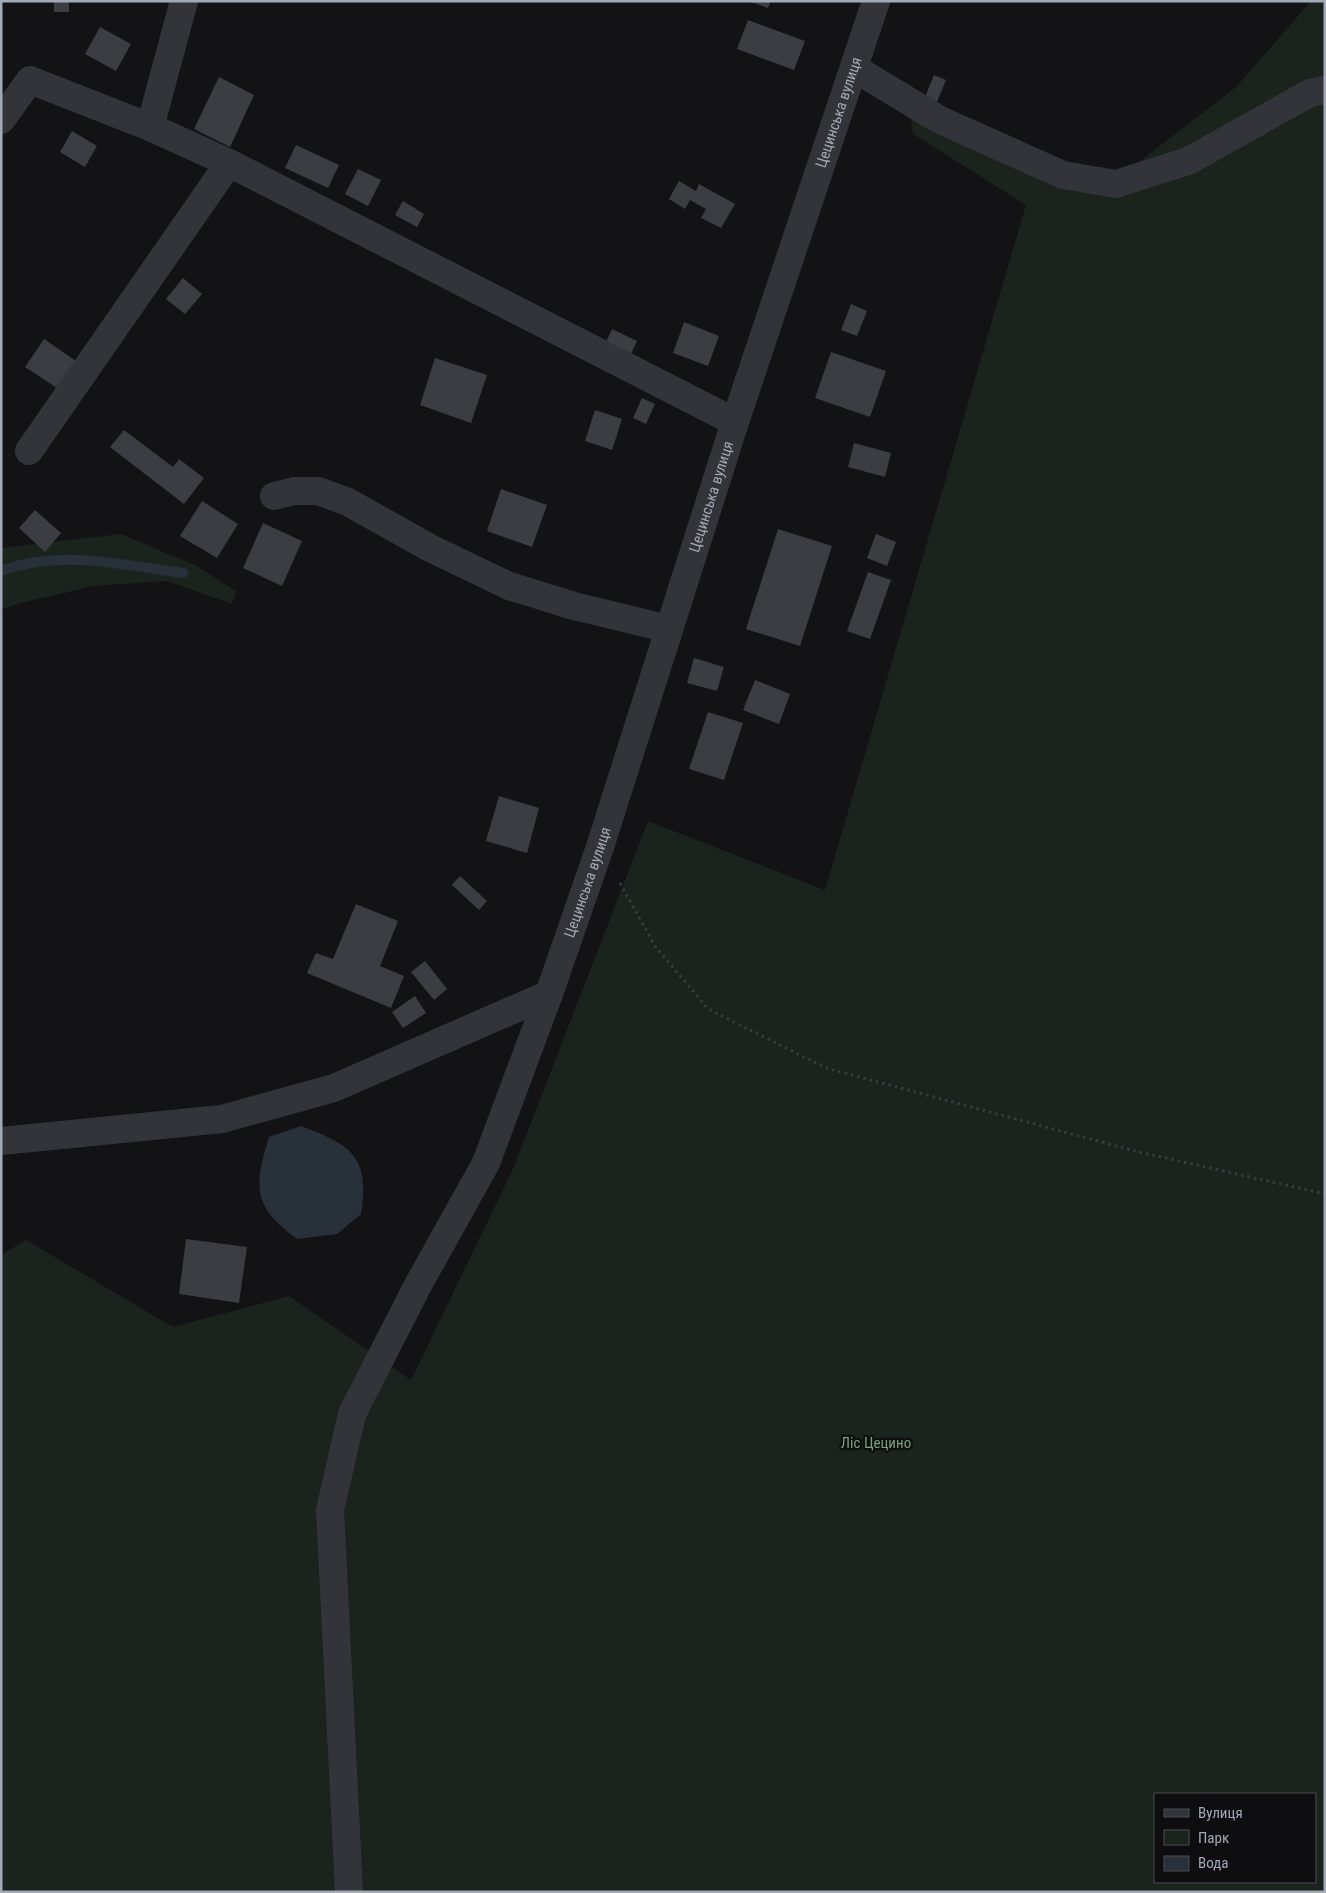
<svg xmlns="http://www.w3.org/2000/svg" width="1326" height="1893" viewBox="0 0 1326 1893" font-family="'Roboto Condensed',sans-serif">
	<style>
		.green { fill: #1a231c; fill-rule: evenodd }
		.water { fill: #283139 }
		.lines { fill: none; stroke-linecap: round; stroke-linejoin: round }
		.stream { stroke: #283139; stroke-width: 10 }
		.building { fill: #3c3d42 }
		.path { stroke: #393b41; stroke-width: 3; stroke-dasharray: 2.5 4; stroke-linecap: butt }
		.minor { stroke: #33343a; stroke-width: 28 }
		.labels { text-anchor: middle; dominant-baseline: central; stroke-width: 4.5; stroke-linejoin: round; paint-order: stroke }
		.street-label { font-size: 15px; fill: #a3a9b6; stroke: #0e0e10 }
		.park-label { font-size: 15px; fill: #78a37b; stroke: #0e0e10 }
	</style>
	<rect width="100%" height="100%" fill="#131315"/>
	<g class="green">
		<path d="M1311,1H1325V1892H1V1255L26,1240L173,1327L289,1296L411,1380L513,1169L648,821L825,890L1026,205L913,134L909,108L1109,185L1236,87ZM1155,1794H1315V1882H1155Z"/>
		<polygon points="121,534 197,566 236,591 232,604 167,581 93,586 17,604 1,610 1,548"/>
	</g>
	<path class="water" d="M301,1126C351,1145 370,1156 361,1214L337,1234L297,1239C252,1206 254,1187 269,1137Z"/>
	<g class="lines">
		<path class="stream" d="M1,571C59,549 124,565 183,573"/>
	</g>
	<g class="building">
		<rect x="54" y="1" width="15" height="11"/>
		<polygon points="748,1 771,1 768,8"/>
		<polygon points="748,20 805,41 794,70 737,49"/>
		<polygon points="100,27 131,44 116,71 85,54"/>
		<polygon points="934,75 946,80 937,102 925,97"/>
		<polygon points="219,77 254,95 230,147 194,129"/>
		<polygon points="72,131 97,146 85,167 60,152"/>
		<polygon points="296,145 339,165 328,188 285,168"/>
		<polygon points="358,169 381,180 368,206 345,194"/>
		<polygon points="679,181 696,191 699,184 735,204 721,228 701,218 706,209 690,200 685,209 669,199"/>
		<polygon points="403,201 424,214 417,227 395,215"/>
		<polygon points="183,278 202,294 185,314 166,299"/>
		<polygon points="851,304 867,311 857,336 841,330"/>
		<polygon points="684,322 719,336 708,366 673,353"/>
		<polygon points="612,329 637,341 631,354 606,342"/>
		<polygon points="44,339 76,361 57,388 25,367"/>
		<polygon points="831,352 886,371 870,417 815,398"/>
		<polygon points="435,358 487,375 471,423 420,405"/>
		<polygon points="642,398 655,404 646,424 633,418"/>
		<polygon points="595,410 622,419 612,450 585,441"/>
		<polygon points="124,430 173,467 179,459 204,478 184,504 110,447"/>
		<polygon points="854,443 891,453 885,477 848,467"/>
		<polygon points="501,489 547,505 532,547 487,531"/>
		<polygon points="202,501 238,524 217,558 180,536"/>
		<polygon points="35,510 61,533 45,552 19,528"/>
		<polygon points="263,523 302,541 282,586 243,568"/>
		<polygon points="778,529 832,546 800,646 746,629"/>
		<polygon points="876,534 896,542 887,566 867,558"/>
		<polygon points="868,572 891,580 870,639 847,631"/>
		<polygon points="694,658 724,667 717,691 687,683"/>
		<polygon points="755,680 790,694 779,724 743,710"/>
		<polygon points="708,712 743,723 724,780 689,769"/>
		<polygon points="499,796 539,808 527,853 486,841"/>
		<polygon points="460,876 487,901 479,910 452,885"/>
		<polygon points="356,904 398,921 380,966 404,976 391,1008 307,973 316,953 333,959"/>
		<polygon points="425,961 447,989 434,1000 411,972"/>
		<polygon points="415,996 426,1013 403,1028 392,1012"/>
		<polygon points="186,1239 247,1247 239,1303 179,1294"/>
	</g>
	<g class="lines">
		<polyline class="path" points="620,883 655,946 708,1009 826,1068 1135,1151 1325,1194"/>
		<g class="minor">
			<polyline points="854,68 940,120 1063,175 1116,184 1188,161 1310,93 1325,90"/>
			<polyline points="1,120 30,80 150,127 229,163 735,422"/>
			<polyline points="150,127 184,1"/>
			<polyline points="29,451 229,163"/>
			<polyline points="274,496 294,491 318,491 348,502 430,548 509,586 574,606 669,629"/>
			<polyline points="1,1141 222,1119 334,1088 549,994"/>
			<path id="s1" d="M349,1892L330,1510L352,1414L418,1285L486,1163L549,994L600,847L735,422L876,1"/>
		</g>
	</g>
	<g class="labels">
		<g class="street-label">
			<text stroke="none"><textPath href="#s1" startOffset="1874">Цецинська вулиця</textPath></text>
			<text stroke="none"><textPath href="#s1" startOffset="1469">Цецинська вулиця</textPath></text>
			<text stroke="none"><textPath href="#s1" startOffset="1064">Цецинська вулиця</textPath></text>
		</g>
		<g class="park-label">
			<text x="876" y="1443">Ліс Цецино</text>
		</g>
	</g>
	<rect width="1326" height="1893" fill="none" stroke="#a3a9b6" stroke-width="5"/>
	<rect x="1154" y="1793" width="162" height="90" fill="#0e0e10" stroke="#4a4c52"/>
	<rect x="1164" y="1809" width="25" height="8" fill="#33343a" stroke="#4a4c52"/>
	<text x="1198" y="1818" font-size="15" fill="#a3a9b6">Вулиця</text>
	<rect x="1164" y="1830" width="25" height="15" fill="#1a231c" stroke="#4a4c52"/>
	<text x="1198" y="1843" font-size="15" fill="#a3a9b6">Парк</text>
	<rect x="1164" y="1856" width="25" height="15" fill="#283139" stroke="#4a4c52"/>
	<text x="1198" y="1868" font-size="15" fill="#a3a9b6">Вода</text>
</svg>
